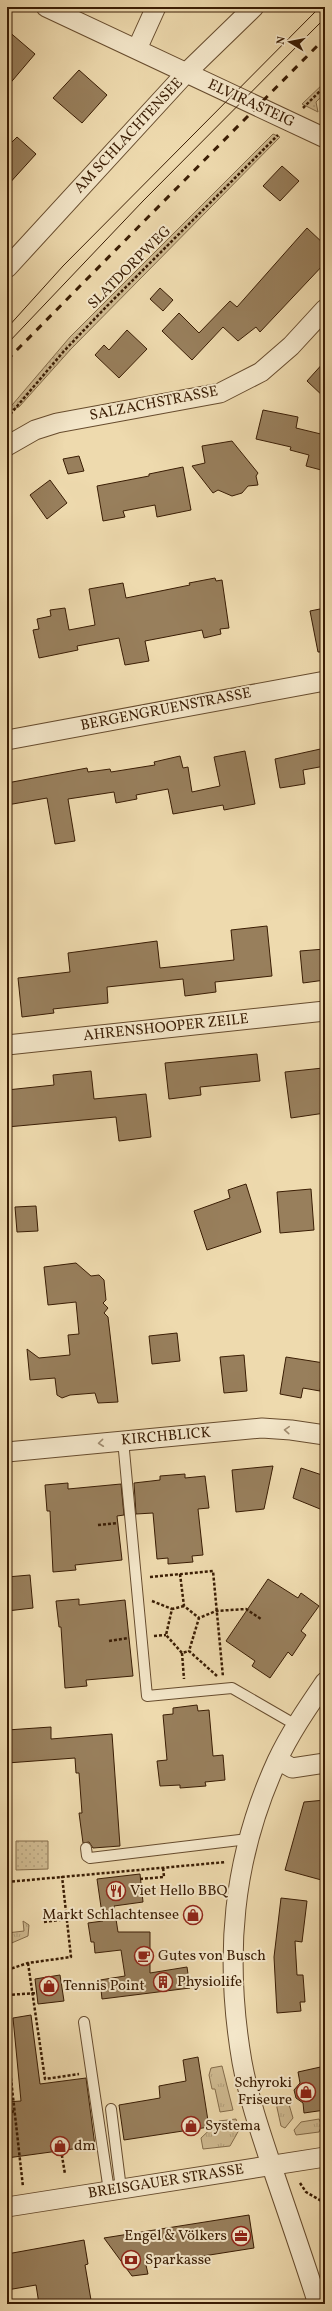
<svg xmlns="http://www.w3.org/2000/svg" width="332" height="2311" viewBox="0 0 332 2311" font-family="Vollkorn,serif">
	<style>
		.grass { fill: url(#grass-tufts); stroke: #846c4a }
		.park { fill: url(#park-dots); stroke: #846c4a }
		.building { fill: #987f5c; stroke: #3a1d04 }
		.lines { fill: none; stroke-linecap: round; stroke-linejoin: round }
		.lane-casing { stroke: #674c2e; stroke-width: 12 }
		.street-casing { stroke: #674c2e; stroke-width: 21 }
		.path { stroke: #3a1d04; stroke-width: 2.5; stroke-dasharray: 3 2; stroke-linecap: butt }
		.lane { stroke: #f4e7ca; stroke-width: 10 }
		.street { stroke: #f4e7ca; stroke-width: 19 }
		.tram { stroke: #3a1d04; stroke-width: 1 }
		.rail { stroke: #3a1d04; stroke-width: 3; stroke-dasharray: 7 7; stroke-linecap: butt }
		.oneway { stroke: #a08c71 }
		.labels { text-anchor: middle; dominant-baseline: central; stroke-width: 4; stroke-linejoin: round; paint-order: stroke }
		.street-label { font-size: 15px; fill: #3a1d04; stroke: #f4e7ca }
		.poi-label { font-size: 15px; fill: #3a1d04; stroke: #f4e7ca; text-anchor: start }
	</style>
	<defs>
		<pattern id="grass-tufts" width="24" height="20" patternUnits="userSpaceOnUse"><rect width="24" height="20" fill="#cfba91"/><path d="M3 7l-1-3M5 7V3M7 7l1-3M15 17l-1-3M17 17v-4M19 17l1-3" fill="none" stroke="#b29f7b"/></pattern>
		<pattern id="park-dots" width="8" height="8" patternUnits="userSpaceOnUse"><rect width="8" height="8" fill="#cfba91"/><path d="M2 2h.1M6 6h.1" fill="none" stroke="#b29f7b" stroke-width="1.8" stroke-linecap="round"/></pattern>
	</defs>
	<rect width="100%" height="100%" fill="#eedaae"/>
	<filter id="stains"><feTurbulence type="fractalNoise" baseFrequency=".005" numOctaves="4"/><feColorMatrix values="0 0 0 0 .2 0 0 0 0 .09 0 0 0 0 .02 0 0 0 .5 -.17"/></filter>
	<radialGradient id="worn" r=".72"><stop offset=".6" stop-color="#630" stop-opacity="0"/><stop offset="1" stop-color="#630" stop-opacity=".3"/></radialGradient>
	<g class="grass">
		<polygon points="23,1921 29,1925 28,1936 7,1945 7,1933 24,1931"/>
		<polygon points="222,2066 233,2110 220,2112 215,2089 212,2089 209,2075 211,2068"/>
		<polygon points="288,2101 293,2118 285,2128 281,2126 276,2103"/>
		<polygon points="236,2119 239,2130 230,2146 203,2149 201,2138 219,2121"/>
		<polygon points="319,2119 322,2125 319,2132 296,2135 294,2130 301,2122"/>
	</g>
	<g class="park">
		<polygon points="325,82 325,93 316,102 318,112 302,104"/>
		<polygon points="273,134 280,137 71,349 19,407 7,411 70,337"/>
		<polygon points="16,1841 48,1841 48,1869 16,1870"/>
	</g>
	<g class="building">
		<polygon points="7,30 35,54 7,87"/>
		<polygon points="79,70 107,95 82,123 53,98"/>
		<polygon points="17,137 36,154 7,186 7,147"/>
		<polygon points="282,166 299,181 280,201 263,186"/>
		<polygon points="307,228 325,245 325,263 260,332 256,327 238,341 223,327 192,360 162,331 179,313 199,333 230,301 237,307"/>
		<polygon points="160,288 173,300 163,311 150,299"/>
		<polygon points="127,330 147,349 119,378 95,355 104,345 109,350"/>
		<polygon points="325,361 325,398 307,381"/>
		<polygon points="263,410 298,417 296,428 325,435 325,471 306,466 309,455 290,450 291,447 256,439"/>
		<polygon points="232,441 258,473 256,476 258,485 248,486 242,493 232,496 218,490 213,493 192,466 205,463 202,446"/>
		<polygon points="79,456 84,471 68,474 63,459"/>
		<polygon points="183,467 191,510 157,517 155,505 123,511 125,517 103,521 97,486 149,476 149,474"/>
		<polygon points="50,480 67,503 47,519 30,495"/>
		<polygon points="215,578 216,581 222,580 229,628 220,629 221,634 204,638 202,630 145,641 149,661 125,665 119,638 77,646 78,650 39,658 33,630 39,629 37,619 51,616 50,610 65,608 69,630 95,625 89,589 123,583 126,598 190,585 189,583"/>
		<polygon points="325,608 325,652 318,652 310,611"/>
		<polygon points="325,748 325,766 303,770 305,784 280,788 275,759"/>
		<polygon points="245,751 255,804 224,810 223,805 173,814 168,789 136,795 137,799 116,803 114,792 68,799 75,841 55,844 47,798 7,805 7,783 87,768 88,772 110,769 111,772 155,765 154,762 180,756 183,768 188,767 192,792 220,786 214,757"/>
		<polygon points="267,926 272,976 215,982 216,992 185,996 183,979 107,987 108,1003 53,1009 54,1013 22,1017 18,978 70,972 68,953 157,941 160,968 234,960 231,930"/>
		<polygon points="325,949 325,980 303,983 300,951"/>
		<polygon points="257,1054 260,1081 200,1087 201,1095 169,1099 165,1063"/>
		<polygon points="323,1068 325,1113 291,1118 285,1072"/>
		<polygon points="91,1071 94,1099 146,1094 151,1137 119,1141 116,1117 7,1127 7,1090 54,1085 53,1075"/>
		<polygon points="246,1184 261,1232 207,1250 194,1211 230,1198 228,1190"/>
		<polygon points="311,1189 314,1230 280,1233 277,1192"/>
		<polygon points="36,1206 38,1231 17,1232 15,1207"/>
		<polygon points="76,1263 91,1276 99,1275 104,1280 106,1300 103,1303 108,1308 104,1313 108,1317 118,1402 98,1403 95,1393 70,1395 62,1398 57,1395 55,1378 30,1380 27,1349 39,1358 70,1355 68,1335 79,1334 76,1302 48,1305 44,1267"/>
		<polygon points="177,1333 180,1361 152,1364 149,1336"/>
		<polygon points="244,1355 247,1391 224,1393 220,1357"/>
		<polygon points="286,1357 324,1363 320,1391 303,1388 301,1398 280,1394"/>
		<polygon points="273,1466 264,1509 236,1512 232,1470"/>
		<polygon points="301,1468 325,1476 325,1511 293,1498"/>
		<polygon points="185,1474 185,1478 205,1476 209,1508 198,1509 203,1555 192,1556 193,1562 168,1564 168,1558 157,1559 153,1513 136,1514 134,1483 160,1480 160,1476"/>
		<polygon points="68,1483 68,1489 121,1484 124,1515 117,1516 122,1560 75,1565 76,1570 53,1572 50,1511 47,1511 45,1485"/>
		<polygon points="30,1575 33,1608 7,1611 7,1577"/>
		<polygon points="268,1579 298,1598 301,1593 319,1606 301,1631 306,1635 292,1656 288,1652 270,1678 252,1666 255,1661 226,1641"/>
		<polygon points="79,1599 79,1605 125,1600 133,1676 86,1680 87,1686 65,1688 61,1627 59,1627 56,1601"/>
		<polygon points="197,1705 198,1711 209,1710 213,1756 223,1755 225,1780 205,1782 206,1786 180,1788 180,1785 160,1786 157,1761 167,1760 163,1715 173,1714 173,1708"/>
		<polygon points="51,1727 51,1739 112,1734 120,1846 93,1848 89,1842 83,1843 79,1813 82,1813 79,1773 76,1773 75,1758 7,1763 7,1730"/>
		<polygon points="325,1800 325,1881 285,1870 304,1802"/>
		<polygon points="140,1874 143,1902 114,1906 118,1932 150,1932 150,1973 187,1967 190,1988 102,1999 100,1980 125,1976 121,1950 95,1953 94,1942 91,1942 88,1923 103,1921 97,1879"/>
		<polygon points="281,1898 307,1901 302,1942 295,1941 297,1975 303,1975 305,2002 300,2002 301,2011 277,2013 274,1957"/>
		<polygon points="60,1975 64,2001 38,2004 35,1979"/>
		<polygon points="31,2015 40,2084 86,2078 95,2146 7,2158 7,2102 21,2101 13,2018"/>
		<polygon points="198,2057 209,2127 124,2140 119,2105 160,2098 159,2086 186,2081 183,2060"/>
		<polygon points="325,2066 325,2110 304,2113 303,2103 296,2098 294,2090 300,2083 298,2072"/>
		<polygon points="249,2215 254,2248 146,2265 148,2274 132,2276 104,2238"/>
		<polygon points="84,2240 88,2264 85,2265 91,2300 70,2304 39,2304 36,2285 7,2290 7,2254"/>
	</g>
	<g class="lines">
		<defs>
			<g id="lane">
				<polyline points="123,1440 147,1696 232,1688 296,1725"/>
				<polyline points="86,1848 87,1856 90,1858 248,1839"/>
				<polyline points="84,2022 109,2191"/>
				<polyline points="111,2109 121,2189"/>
			</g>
			<g id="street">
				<polyline points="46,7 325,138"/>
				<polyline points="137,49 156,7"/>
				<polyline points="7,268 186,73 254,7"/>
				<polyline points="7,446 35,430 57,423 220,393 261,372 291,346 325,309"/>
				<polyline points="7,740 325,681"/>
				<polyline points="7,1045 325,1011"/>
				<polyline points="7,1452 262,1428 291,1430 325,1435"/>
				<polyline points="278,1760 292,1768 325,1763"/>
				<polyline points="7,2207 325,2157"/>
				<path d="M318,2304C304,2260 289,2217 274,2173C262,2137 249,2100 242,2062C224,1957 232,1859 277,1761C290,1733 308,1707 325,1682"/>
			</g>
		</defs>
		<use href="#lane" class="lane-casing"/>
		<use href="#street" class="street-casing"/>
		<g class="path">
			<polyline points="303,108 325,86"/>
			<polyline points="7,418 64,351 106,307 278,135"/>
			<polyline points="98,1525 118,1523"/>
			<polyline points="180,1574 184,1606 199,1618"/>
			<polyline points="150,1577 213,1571 223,1677"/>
			<polyline points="152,1601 172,1609"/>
			<polyline points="184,1606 172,1609 166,1635 182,1653 189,1651"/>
			<polyline points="154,1636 166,1635"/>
			<polyline points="109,1641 129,1638"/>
			<polyline points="182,1653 184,1679"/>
			<polyline points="217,1676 189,1651 199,1618 216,1611 246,1609 261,1619"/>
			<polyline points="140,1879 164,1877 163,1867"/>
			<polyline points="7,1882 226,1862"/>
			<polyline points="44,1922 67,1919"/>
			<polyline points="28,1963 45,2079 79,2074"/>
			<polyline points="7,1970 28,1963 71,1957 62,1876"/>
			<polyline points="7,1995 37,1993"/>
			<polyline points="7,2043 23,2187"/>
			<polyline points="7,2114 14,2111"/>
			<polyline points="7,2145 10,2163 7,2163"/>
			<polyline points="82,2147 83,2151"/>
			<polyline points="61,2150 65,2174"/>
			<polyline points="300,2183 306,2192 325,2203"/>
		</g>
		<use href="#lane" class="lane"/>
		<use href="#street" class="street"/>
		<g class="tram">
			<polyline points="7,328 63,266 320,7"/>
			<polyline points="7,344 143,201 325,18"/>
		</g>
		<polyline class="rail" points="7,360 325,38"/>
	</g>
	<defs><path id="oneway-chevron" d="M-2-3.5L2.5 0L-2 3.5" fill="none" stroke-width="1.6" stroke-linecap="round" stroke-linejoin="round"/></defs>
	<g class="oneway">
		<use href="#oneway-chevron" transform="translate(287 1430) rotate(-176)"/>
		<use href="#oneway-chevron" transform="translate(101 1443) rotate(174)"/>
	</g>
	<defs>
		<symbol id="restaurant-ring" viewBox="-11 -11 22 22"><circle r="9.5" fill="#f4e7ca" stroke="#8f2418" stroke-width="1.5"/><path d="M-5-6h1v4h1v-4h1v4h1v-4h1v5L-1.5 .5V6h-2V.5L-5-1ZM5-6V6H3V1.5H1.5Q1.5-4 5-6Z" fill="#8f2418"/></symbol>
		<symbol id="shop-ring" viewBox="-11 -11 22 22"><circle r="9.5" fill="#f4e7ca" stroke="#8f2418" stroke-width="1.5"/><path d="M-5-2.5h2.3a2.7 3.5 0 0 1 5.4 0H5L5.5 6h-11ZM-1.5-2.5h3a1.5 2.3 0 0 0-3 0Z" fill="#8f2418"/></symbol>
		<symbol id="cafe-ring" viewBox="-11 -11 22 22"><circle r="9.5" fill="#f4e7ca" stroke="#8f2418" stroke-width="1.5"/><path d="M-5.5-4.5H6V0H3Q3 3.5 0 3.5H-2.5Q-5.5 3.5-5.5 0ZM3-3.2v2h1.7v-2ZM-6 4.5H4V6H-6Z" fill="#8f2418"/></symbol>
		<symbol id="building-ring" viewBox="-11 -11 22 22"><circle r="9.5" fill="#f4e7ca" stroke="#8f2418" stroke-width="1.5"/><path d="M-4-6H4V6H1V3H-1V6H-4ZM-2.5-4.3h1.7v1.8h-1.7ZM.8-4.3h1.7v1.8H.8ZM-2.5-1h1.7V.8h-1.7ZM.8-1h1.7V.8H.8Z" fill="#8f2418"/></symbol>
		<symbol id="office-ring" viewBox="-11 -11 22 22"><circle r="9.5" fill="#f4e7ca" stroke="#8f2418" stroke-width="1.5"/><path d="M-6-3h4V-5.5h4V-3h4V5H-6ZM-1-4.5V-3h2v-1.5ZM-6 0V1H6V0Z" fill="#8f2418"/></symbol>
		<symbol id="bank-ring" viewBox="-11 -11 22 22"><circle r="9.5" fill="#f4e7ca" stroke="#8f2418" stroke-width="1.5"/><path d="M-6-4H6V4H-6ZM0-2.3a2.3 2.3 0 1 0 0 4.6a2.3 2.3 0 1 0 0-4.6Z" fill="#8f2418"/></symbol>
	</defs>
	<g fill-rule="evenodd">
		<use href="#restaurant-ring" x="105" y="1880" width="22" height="22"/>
		<use href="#shop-ring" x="182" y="1904" width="22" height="22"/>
		<use href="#cafe-ring" x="133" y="1945" width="22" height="22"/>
		<use href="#building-ring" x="152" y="1971" width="22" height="22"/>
		<use href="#shop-ring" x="38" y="1975" width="22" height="22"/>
		<use href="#shop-ring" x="295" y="2081" width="22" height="22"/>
		<use href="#shop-ring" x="180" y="2115" width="22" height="22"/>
		<use href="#shop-ring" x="49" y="2135" width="22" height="22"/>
		<use href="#office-ring" x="230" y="2225" width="22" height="22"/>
		<use href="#bank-ring" x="120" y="2249" width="22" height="22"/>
	</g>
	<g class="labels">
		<g class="street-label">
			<text transform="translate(251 104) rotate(25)">ELVIRASTEIG</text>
			<text transform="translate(129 136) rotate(-47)">AM SCHLACHTENSEE</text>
			<text transform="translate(130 268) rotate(-45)">SLATDORPWEG</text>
			<text transform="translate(154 404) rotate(-11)">SALZACHSTRASSE</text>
			<text transform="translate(166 710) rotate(-11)">BERGENGRUENSTRASSE</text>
			<text transform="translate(166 1028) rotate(-6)">AHRENSHOOPER ZEILE</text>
			<text transform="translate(166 1437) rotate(-5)">KIRCHBLICK</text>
			<text transform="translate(166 2182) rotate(-9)">BREISGAUER STRASSE</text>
		</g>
		<g class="poi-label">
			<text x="130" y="1891">Viet Hello BBQ</text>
			<text x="179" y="1915" text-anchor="end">Markt Schlachtensee</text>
			<text x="158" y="1956">Gutes von Busch</text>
			<text x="177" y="1982">Physiolife</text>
			<text x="63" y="1986">Tennis Point</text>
			<text x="292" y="2083" text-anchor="end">Schyroki<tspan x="292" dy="17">Friseure</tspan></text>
			<text x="205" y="2126">Systema</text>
			<text x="74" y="2146">dm</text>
			<text x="227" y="2236" text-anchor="end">Engel &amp; Völkers</text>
			<text x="145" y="2260">Sparkasse</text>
		</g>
	</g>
	<rect width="332" height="2311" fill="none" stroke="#eedaae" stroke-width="24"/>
	<rect x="8" y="8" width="316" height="2295" fill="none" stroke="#3a1d04" stroke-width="2"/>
	<rect x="12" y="12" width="308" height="2287" fill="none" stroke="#3a1d04"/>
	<g transform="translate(290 42) rotate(280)" stroke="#f4e7ca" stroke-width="3" paint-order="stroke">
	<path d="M0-3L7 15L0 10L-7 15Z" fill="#3a1d04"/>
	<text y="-6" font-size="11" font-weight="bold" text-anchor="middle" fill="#3a1d04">N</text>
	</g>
	<rect width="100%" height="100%" filter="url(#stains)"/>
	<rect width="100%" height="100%" fill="url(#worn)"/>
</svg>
